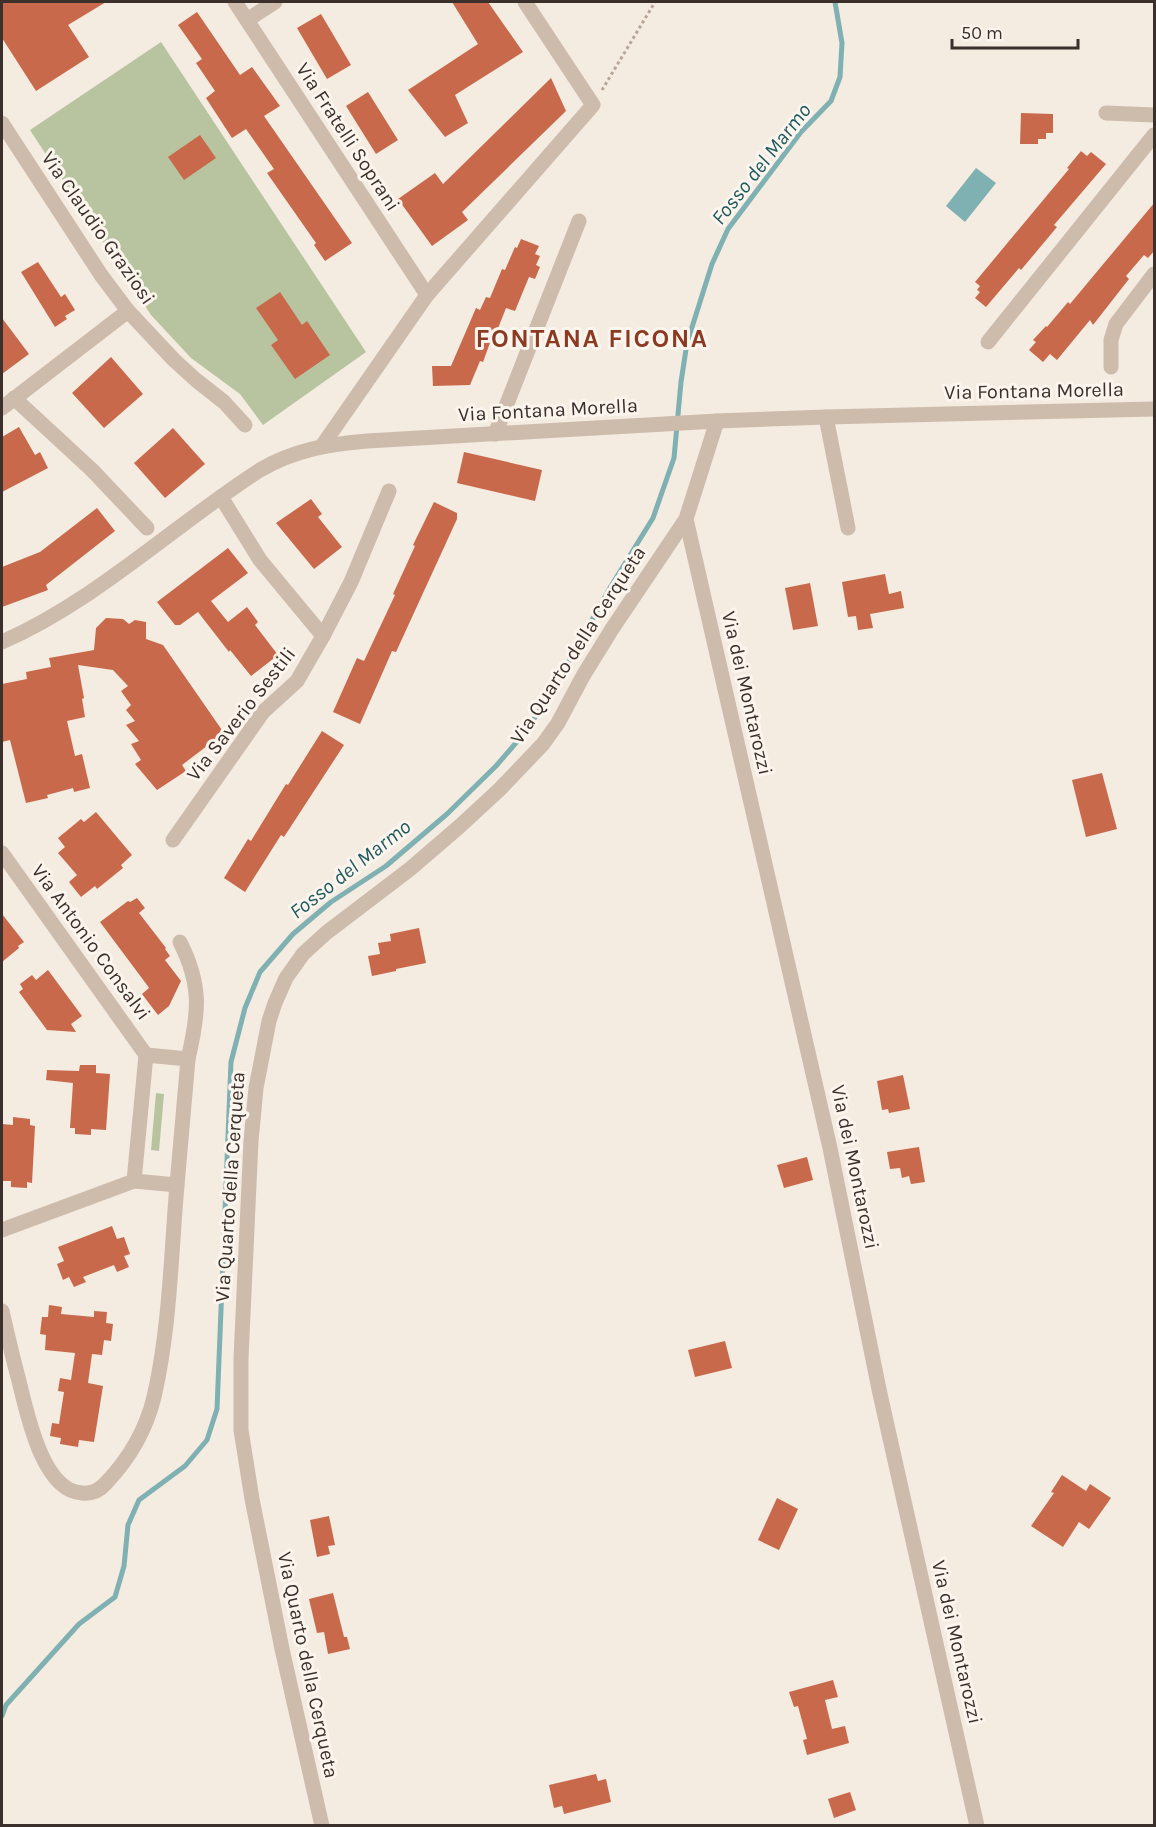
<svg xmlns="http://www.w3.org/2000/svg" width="1156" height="1827" viewBox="0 0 1156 1827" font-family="Karla,sans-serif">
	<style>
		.green { fill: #b8c4a0 }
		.water { fill: #7fb0b2 }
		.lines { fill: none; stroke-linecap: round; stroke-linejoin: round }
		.stream { stroke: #7fb0b2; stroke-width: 5 }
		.building { fill: #c8694b }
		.path { stroke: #b9a596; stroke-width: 3; stroke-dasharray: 3 3; stroke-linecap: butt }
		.minor { stroke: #cdbbac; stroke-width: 15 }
		.labels { text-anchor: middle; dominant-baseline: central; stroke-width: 6; stroke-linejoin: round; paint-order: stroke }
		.street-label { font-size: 20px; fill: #3b302b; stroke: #fbf5ee }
		.water-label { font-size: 21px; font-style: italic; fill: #1f5a5e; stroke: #fbf5ee }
		.district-label { font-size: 26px; font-weight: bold; letter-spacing: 1.5px; fill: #8c3b22; stroke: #fbf5ee }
	</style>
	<rect width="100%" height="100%" fill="#f4ebe1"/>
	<g class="green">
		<polygon points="161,42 366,352 263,425 240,394 191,358 151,315 30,130"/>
		<polygon points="156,1093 164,1094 159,1151 151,1150"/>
	</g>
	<polygon class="water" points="976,168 996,183 965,222 946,206"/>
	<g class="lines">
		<polyline class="stream" points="2,1716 6,1705 79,1624 115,1597 124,1566 128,1525 139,1500 185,1466 207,1440 217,1409 231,1062 245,1008 260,972 293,934 331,902 386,866 447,814 496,766 527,730 558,681 611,586 653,518 674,458 681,382 687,343 712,264 728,229 801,132 831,101 840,77 842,43 835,2"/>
	</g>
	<g class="building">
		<polygon points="2,2 106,2 68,25 89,57 36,91 2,38"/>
		<polygon points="452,2 488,2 523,52 455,95 468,123 445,137 408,90 478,44"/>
		<polygon points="197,12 240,75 252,67 280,106 264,116 352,243 325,261 314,245 316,243 267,173 274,169 246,129 232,138 206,98 215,91 196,63 202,59 178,25"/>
		<polygon points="321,14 351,65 327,79 297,28"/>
		<polygon points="551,78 566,111 462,212 468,220 432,246 398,199 435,173 443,184"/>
		<polygon points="368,92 398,140 376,154 346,106"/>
		<polygon points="1021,113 1053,114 1053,133 1046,133 1046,139 1038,139 1038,144 1020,144"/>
		<polygon points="200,135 216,158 184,180 168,157"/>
		<polygon points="1081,151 1087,156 1091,152 1106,164 1054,225 1057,227 1021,270 1019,268 986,307 975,298 980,292 977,290 980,286 975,282 1069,169 1067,168"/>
		<polygon points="1155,202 1155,250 1148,258 1144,255 1126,276 1129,279 1093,325 1090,320 1057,360 1050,354 1043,362 1029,350 1036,342 1033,340 1046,326 1047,327 1068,302 1070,304"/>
		<polygon points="521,239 539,246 535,254 540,256 536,265 540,267 535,279 529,277 515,311 506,308 493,341 491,340 483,362 480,361 470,385 433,386 432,366 451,366 476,308 480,310 486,297 490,298 502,269 505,270 515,247 517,248"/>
		<polygon points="38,262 61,297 65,294 75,310 65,316 67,319 55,327 21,272"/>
		<polygon points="280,292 302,325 307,321 330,355 295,379 271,345 278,340 256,308"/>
		<polygon points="2,318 29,354 2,374"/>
		<polygon points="111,357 143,394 104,428 72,393"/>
		<polygon points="19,427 35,455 40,452 48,468 2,492 2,437"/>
		<polygon points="173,428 205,464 165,498 134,463"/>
		<polygon points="464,452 542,470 535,501 457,483"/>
		<polygon points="311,499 322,514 318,517 342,547 314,569 276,523"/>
		<polygon points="434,502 457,513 457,519 396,652 392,651 360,724 333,712 357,658 364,661 395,595 393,594 415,546 413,545"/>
		<polygon points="97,508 115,531 46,585 48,590 2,607 2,567 40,552"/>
		<polygon points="228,548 248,573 211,601 228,622 247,607 258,622 255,625 278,655 251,676 230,650 229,652 198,612 180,625 175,625 157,602"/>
		<polygon points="885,574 889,594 901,591 904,608 870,614 873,628 858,630 856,616 848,617 842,582"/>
		<polygon points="810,583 818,626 793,630 785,588"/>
		<polygon points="106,618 123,619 129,624 135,620 146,622 146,639 163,645 224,733 182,765 186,771 157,790 135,764 141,760 131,744 139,741 126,725 135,721 126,710 131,705 121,691 128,686 113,670 78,665 84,698 82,699 85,717 67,721 75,756 82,754 90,788 74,792 73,788 47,795 48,798 26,803 10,740 2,742 2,684 27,679 26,672 51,667 49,658 94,650 96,628"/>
		<polygon points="322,731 344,745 284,837 281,835 245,892 224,878 248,839 251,841 286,784 288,785"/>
		<polygon points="1102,773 1117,829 1086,837 1072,780"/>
		<polygon points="96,812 132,855 121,865 123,868 97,889 95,886 81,897 69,882 77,875 58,853 65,847 58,838 81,819 84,822"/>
		<polygon points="137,898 145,908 139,913 166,948 165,949 170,956 165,960 181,981 169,1006 158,1015 142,994 149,988 147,985 100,922 128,901 130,902"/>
		<polygon points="2,914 24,942 18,946 19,948 2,962"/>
		<polygon points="419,928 426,963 396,969 396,971 372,976 368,956 380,954 378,943 391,941 390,934"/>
		<polygon points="48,970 82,1016 71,1024 76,1032 47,1030 19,992 23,989 20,984 32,975 36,980"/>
		<polygon points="80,1065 96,1065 96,1073 110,1074 106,1130 91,1129 91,1135 75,1134 75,1128 70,1128 73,1083 46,1080 47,1070 79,1071"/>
		<polygon points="903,1075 910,1109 889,1113 888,1109 882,1110 877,1081"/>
		<polygon points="13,1117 30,1119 30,1125 35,1126 32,1183 27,1182 27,1188 11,1187 11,1181 2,1181 2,1124 13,1125"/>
		<polygon points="919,1147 925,1182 911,1184 909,1176 902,1178 900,1168 890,1169 887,1152"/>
		<polygon points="807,1157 813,1180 784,1188 777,1165"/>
		<polygon points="112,1226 117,1239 124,1237 130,1254 124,1256 129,1267 117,1272 114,1265 83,1277 86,1282 74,1287 69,1277 63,1280 57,1264 64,1261 58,1247"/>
		<polygon points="49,1305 62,1307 61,1314 94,1317 94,1311 107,1312 106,1323 113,1324 111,1341 104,1340 102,1355 92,1354 88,1383 103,1386 94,1442 79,1440 78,1447 60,1444 61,1438 50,1436 52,1423 59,1424 64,1392 58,1391 60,1378 71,1380 75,1353 45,1350 46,1335 40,1334 42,1317 48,1317"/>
		<polygon points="725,1341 732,1368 695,1377 688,1350"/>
		<polygon points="1062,1475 1086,1491 1090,1484 1111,1498 1089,1529 1079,1522 1063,1547 1031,1526 1054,1493 1051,1492"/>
		<polygon points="777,1498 798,1509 779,1550 758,1540"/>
		<polygon points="329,1516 335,1545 328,1546 330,1554 317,1557 310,1520"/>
		<polygon points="333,1593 344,1637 347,1637 350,1649 328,1654 324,1632 317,1633 309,1599"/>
		<polygon points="833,1680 838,1697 825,1700 832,1729 845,1726 849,1743 807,1755 803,1740 807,1739 798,1706 794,1707 789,1692"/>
		<polygon points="596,1774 598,1781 606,1779 611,1802 564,1814 562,1806 554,1808 549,1785"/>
		<polygon points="850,1792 856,1810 834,1818 828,1799"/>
	</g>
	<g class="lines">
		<polyline class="path" points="602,90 655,2"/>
		<g class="minor">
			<polyline points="235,2 427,295"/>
			<polyline points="247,20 275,2"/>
			<polyline points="1106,113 1154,115"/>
			<polyline points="2,123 101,275 128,311 174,360 196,380 224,402 245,425"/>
			<polyline points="988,342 1154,135"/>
			<polyline points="1111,367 1111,340 1116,324 1154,274"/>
			<polyline points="14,398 92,470 147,528"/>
			<polyline points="2,408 128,311"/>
			<polyline points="826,417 848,528"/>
			<polyline points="495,434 579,221"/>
			<polyline points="322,446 427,295 593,105 525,2"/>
			<polyline points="686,519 830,1148 880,1394 977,1826"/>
			<polyline points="323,636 351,582 389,491"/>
			<path d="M2,642C97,600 173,526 260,470C294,450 329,444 367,441L717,421L826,417L1154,409"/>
			<polyline points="173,840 263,712 297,681 323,636 260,560 221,497"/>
			<polyline points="2,853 146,1055"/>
			<path d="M180,942C202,986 199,1012 188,1059"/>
			<polyline points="2,1230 134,1181 177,1185 188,1059 146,1055 134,1181"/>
			<path d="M2,1311C7,1333 12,1355 18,1377C26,1408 41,1491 82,1493C92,1494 100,1490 106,1483C130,1458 146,1430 154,1397C170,1328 171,1254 177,1185"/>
			<polyline points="322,1826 282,1649 252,1499 241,1430 241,1358 251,1141 256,1088 269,1021 275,1003 286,978 303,954 326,933 410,869 460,826 500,789 543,744 558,723 583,676 612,629 686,519 717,421"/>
		</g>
	</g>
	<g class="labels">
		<g class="street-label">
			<text transform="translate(348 137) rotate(57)">Via Fratelli Soprani</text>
			<text transform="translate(98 228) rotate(55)">Via Claudio Graziosi</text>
			<text transform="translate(1034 391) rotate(-1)">Via Fontana Morella</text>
			<text transform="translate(548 410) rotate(-3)">Via Fontana Morella</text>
			<text transform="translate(578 645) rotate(-57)">Via Quarto della Cerqueta</text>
			<text transform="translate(747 693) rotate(77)">Via dei Montarozzi</text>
			<text transform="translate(241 714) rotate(-52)">Via Saverio Sestili</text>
			<text transform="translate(91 942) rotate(54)">Via Antonio Consalvi</text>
			<text transform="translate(855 1167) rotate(78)">Via dei Montarozzi</text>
			<text transform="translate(230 1187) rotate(-86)">Via Quarto della Cerqueta</text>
			<text transform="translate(957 1642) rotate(77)">Via dei Montarozzi</text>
			<text transform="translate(308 1665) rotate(78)">Via Quarto della Cerqueta</text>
		</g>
		<g class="water-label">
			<text transform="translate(761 164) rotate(-52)">Fosso del Marmo</text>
			<text transform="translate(350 869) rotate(-38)">Fosso del Marmo</text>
		</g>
		<g class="district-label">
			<text x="592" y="338">FONTANA FICONA</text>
		</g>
	</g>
	<rect width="1156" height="1827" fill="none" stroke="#3b302b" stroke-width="6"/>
	<path d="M952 39v9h126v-9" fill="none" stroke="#3b302b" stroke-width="3"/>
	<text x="961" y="39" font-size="18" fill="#3b302b" stroke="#fbf5ee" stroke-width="4.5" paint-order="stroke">50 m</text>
</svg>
